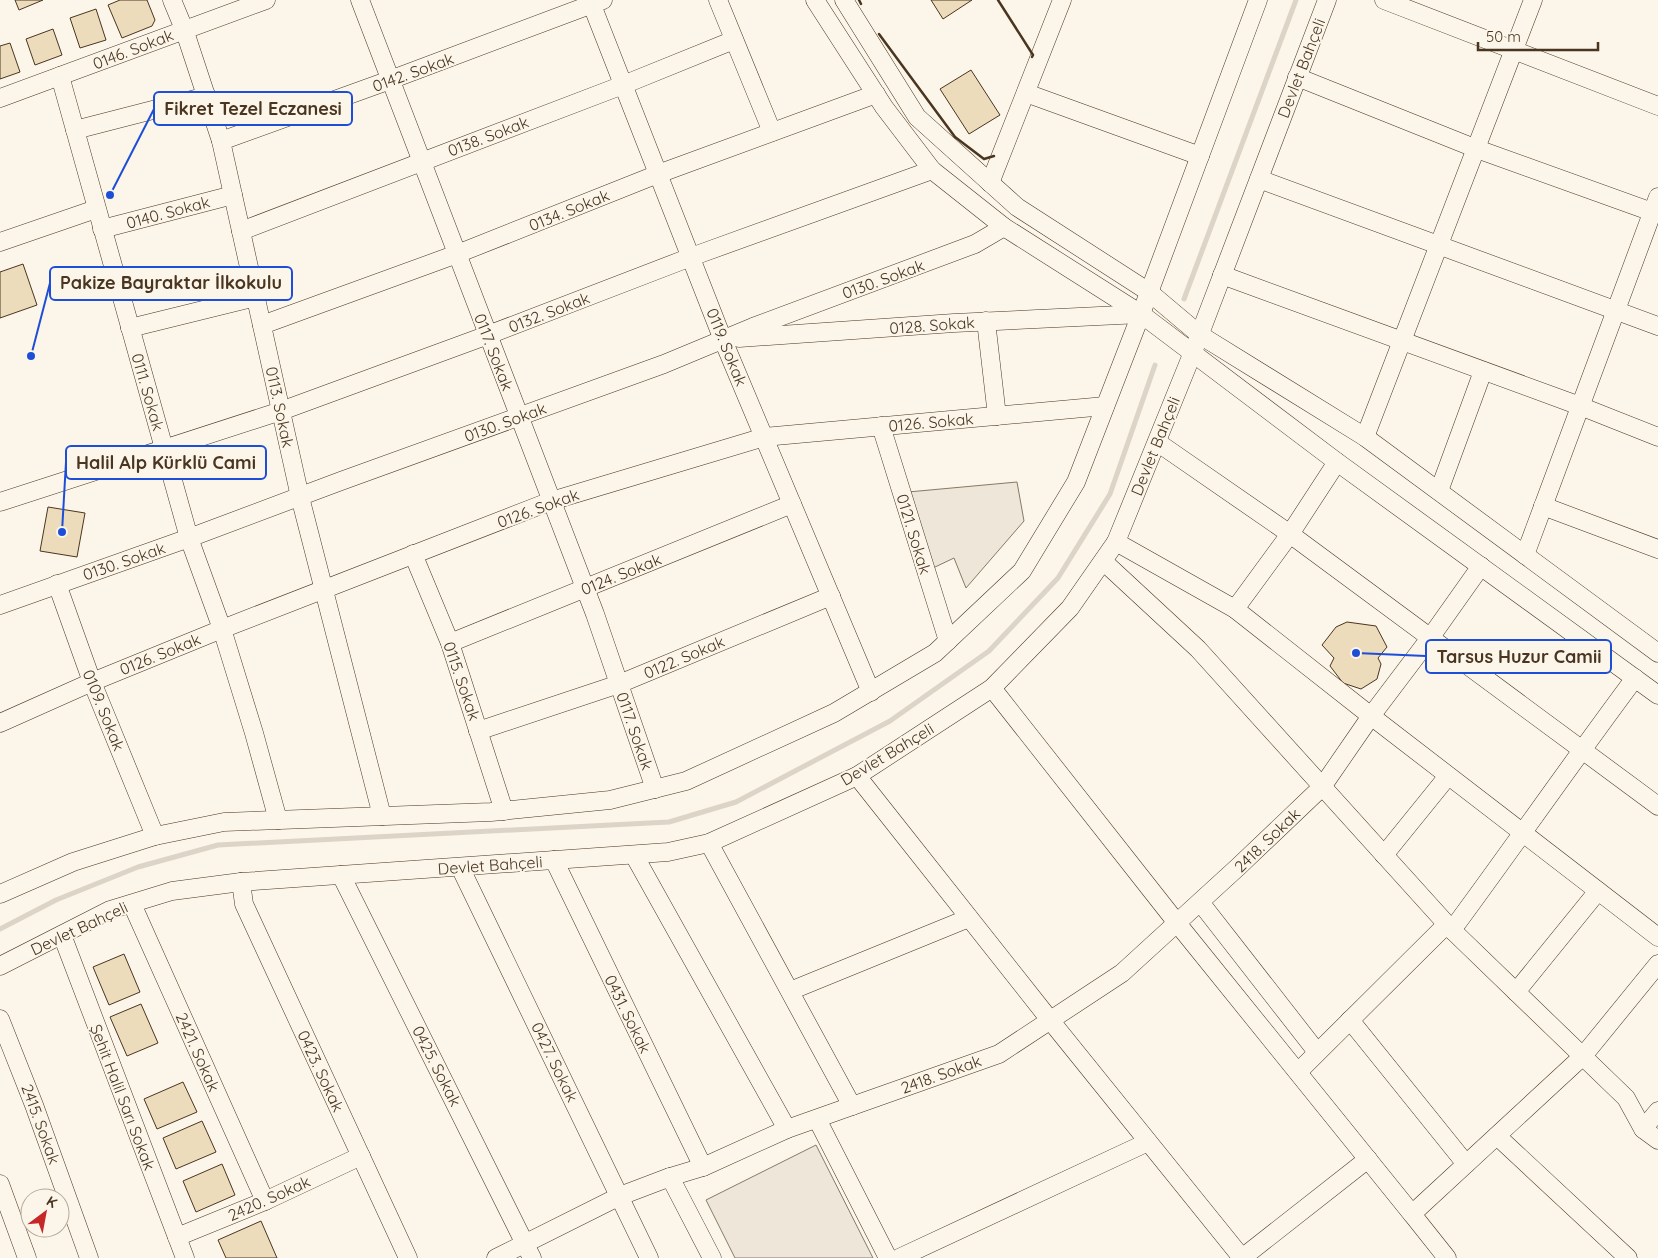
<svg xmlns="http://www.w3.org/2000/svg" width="1658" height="1258" viewBox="0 0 1658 1258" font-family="Quicksand,sans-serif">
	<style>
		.green { fill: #ede6d9; stroke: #887966 }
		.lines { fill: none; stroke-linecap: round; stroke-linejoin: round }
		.stream { stroke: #dcd4c6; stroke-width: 5 }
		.building { fill: #ecdcbc; stroke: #4a3520 }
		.minor-casing { stroke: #4a3520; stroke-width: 19 }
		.minor { stroke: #fbf6e9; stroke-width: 18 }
		.wall { stroke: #4a3520; stroke-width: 2.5 }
		.labels { text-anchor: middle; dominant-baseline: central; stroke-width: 4; stroke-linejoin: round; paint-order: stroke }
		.street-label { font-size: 16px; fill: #4a3520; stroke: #fbf6e9 }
		.leader { fill: none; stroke: #1d4ed8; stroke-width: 2 }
		.callout-dot { fill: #1d4ed8; stroke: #fbf6e9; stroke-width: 2 }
		.callout { fill: #fbf6e9; stroke: #1d4ed8; stroke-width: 2 }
		.callout-label { font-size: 18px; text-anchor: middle; font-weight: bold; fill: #4a3520 }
	</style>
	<rect width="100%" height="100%" fill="#fbf6e9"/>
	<g class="green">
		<polygon points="1017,482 1024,521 966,588 954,558 933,568 908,492"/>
		<polygon points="816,1145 873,1258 735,1258 706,1200"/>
	</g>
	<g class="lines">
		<g class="stream">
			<polyline points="1184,299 1296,0"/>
			<polyline points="0,929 56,900 138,867 218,845 669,822 736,802 890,721 989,651 1058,578 1110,494 1155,365"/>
		</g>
	</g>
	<g class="building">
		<polygon points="15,0 43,0 19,10"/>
		<polygon points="120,0 147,0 155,20 152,26 122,38 108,5"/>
		<polygon points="931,0 972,0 943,19"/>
		<polygon points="96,9 106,40 80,48 70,18"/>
		<polygon points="53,29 62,55 35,65 26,39"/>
		<polygon points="10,43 20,72 0,79 0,46"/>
		<polygon points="971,70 1000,115 969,134 940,89"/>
		<polygon points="23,264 37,305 0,318 0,272"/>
		<polygon points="48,507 85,513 77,557 40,551"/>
		<polygon points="1347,622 1376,626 1387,647 1378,658 1381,664 1377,679 1361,689 1343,683 1330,666 1334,658 1322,645 1336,627"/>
		<polygon points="124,954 140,992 109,1005 93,967"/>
		<polygon points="141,1004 158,1043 127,1056 110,1017"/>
		<polygon points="183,1082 197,1112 157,1129 144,1099"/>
		<polygon points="202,1121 216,1152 176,1169 163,1138"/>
		<polygon points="222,1164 235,1195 196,1212 183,1181"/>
		<polygon points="261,1221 277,1258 226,1258 218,1240"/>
	</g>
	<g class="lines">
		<defs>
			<g id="minor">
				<polyline points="172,0 184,29 221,141 300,497 382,816"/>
				<polyline points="360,0 595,614 655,789"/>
				<polyline points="590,0 723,340 871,692"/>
				<polyline points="718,0 772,132"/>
				<polyline points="815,0 884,107 932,170 1004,227 1141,314 1337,462 1658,695"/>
				<polyline points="844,0 917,117 1017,207 1149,292 1200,335 1365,437 1658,653"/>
				<polyline points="1384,0 1658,106"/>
				<polyline points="60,76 189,538 222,629 254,733 278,820"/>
				<polyline points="1297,77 1477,149 1658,214"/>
				<polyline points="1026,93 1200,156"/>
				<polyline points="0,98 266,0"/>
				<polyline points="75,130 207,96"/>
				<polyline points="221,141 390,80 603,0"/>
				<polyline points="1259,179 1658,326"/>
				<polyline points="990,183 1062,0"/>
				<polyline points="102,229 233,195"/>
				<polyline points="241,231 623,85 734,40"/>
				<polyline points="0,242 96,209"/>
				<polyline points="1222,275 1580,406 1658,437"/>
				<polyline points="986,321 997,416"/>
				<polyline points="262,325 457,254 658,174 876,94"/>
				<polyline points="130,328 256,297"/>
				<polyline points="739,338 954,323 1141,314"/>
				<polyline points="881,426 948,641"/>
				<polyline points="1365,437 1533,0"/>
				<polyline points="1157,442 1290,534 1658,806"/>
				<polyline points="1439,491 1483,371"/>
				<polyline points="0,502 281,411 488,335 691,257 932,170"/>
				<polyline points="1543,506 1658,549"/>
				<polyline points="1116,542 1235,609 1371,716 1658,937"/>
				<polyline points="413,554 450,643 504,811"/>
				<polyline points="1525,555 1658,197"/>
				<polyline points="1103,561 1198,649 1452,930 1626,1098 1643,1129 1658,1140"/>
				<polyline points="57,584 92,682 155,836"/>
				<polyline points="0,605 189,538 341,481 664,364 753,327 975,244 1004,227"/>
				<polyline points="1235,609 1290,534 1337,462"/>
				<polyline points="450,643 792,504"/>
				<polyline points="992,688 1177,923 1412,1214 1583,1056 1658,964"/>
				<polyline points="0,723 92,682 222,629 551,501 764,437 1105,406"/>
				<polyline points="478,731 619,684 831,596"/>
				<polyline points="857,776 1050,1020 1242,1258"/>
				<polyline points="709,843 852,1106"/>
				<polyline points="634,855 787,1129"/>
				<polyline points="1384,855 1448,776"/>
				<polyline points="554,860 703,1167"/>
				<polyline points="460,867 649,1258"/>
				<polyline points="341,875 532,1258"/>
				<polyline points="241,882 244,904 408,1258"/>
				<polyline points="0,894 73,862 155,836 224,822 491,812 610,800 686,781 834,713 935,653 1022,571 1076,482 1141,314 1258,0"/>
				<polyline points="1200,902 1317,1052"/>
				<polyline points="132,904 265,1201"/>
				<path d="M1452,930C1514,846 1573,761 1635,678"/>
				<polyline points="62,935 185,1258"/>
				<polyline points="0,966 110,910 172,891 241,882 668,852 709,843 857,776 992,688 1070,608 1116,542 1193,352 1327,0"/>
				<polyline points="790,991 969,918"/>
				<polyline points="1516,992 1598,891"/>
				<polyline points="0,1019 34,1105 89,1258"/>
				<polyline points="1350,1020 1466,1164"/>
				<polyline points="1298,1072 1447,924"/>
				<polyline points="817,1119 888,1258"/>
				<polyline points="1643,1129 1658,1111"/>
				<polyline points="1497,1136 1628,1258"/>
				<polyline points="670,1177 712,1258"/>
				<polyline points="0,1184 27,1258"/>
				<polyline points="1412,1214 1447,1258"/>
				<polyline points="177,1237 265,1201 361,1156"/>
				<polyline points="496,1258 620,1196 670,1177 703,1167 787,1129 999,1054 1122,973 1238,867 1322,787 1371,716 1430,638 1481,566"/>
				<polyline points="899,1258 1148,1142"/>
				<polyline points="1242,1258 1368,1159"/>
			</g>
		</defs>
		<use href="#minor" class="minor-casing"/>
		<use href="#minor" class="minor"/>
		<g class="wall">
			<polyline points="859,0 861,4"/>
			<polyline points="998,0 1033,55 1032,57"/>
			<polyline points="879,34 955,137 984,159 994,156"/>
		</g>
	</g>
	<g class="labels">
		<g class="street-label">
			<text transform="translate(133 49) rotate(-21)">0146. Sokak</text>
			<text transform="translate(1301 68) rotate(-69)">Devlet Bahçeli</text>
			<text transform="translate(413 72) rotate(-20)">0142. Sokak</text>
			<text transform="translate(488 136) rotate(-21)">0138. Sokak</text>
			<text transform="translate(569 210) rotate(-22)">0134. Sokak</text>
			<text transform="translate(168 212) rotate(-15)">0140. Sokak</text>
			<text transform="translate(883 279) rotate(-20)">0130. Sokak</text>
			<text transform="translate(549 312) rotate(-21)">0132. Sokak</text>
			<text transform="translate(932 325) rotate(-4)">0128. Sokak</text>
			<text transform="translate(727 347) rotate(68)">0119. Sokak</text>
			<text transform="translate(494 352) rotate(69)">0117. Sokak</text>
			<text transform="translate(148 392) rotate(74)">0111. Sokak</text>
			<text transform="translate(280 407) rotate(78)">0113. Sokak</text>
			<text transform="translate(505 422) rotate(-20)">0130. Sokak</text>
			<text transform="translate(931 422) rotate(-5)">0126. Sokak</text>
			<text transform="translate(1155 446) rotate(-68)">Devlet Bahçeli</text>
			<text transform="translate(538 508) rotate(-20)">0126. Sokak</text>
			<text transform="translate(914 534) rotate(73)">0121. Sokak</text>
			<text transform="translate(124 561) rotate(-19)">0130. Sokak</text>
			<text transform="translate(621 574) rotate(-22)">0124. Sokak</text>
			<text transform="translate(160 654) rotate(-22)">0126. Sokak</text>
			<text transform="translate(684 657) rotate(-23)">0122. Sokak</text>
			<text transform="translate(462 681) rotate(71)">0115. Sokak</text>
			<text transform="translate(104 710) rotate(68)">0109. Sokak</text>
			<text transform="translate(635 731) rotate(71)">0117. Sokak</text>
			<text transform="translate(887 754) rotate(-31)">Devlet Bahçeli</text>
			<text transform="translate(1267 840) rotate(-44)">2418. Sokak</text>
			<text transform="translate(490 865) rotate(-4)">Devlet Bahçeli</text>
			<text transform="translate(79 928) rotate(-25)">Devlet Bahçeli</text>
			<text transform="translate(628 1014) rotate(64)">0431. Sokak</text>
			<text transform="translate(198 1052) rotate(66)">2421. Sokak</text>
			<text transform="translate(555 1062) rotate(64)">0427. Sokak</text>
			<text transform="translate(437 1066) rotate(63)">0425. Sokak</text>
			<text transform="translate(321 1071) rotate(65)">0423. Sokak</text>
			<text transform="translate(941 1074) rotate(-20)">2418. Sokak</text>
			<text transform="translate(123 1097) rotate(69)">Şehit Halil Sarı Sokak</text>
			<text transform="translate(41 1124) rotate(70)">2415. Sokak</text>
			<text transform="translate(269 1198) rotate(-24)">2420. Sokak</text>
		</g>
	</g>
	<path class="leader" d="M110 195L154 109M31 356L50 283M62 532L66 462M1356 653L1426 656"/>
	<g class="callout-dot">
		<circle cx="110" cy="195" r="5"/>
		<circle cx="31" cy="356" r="5"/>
		<circle cx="62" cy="532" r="5"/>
		<circle cx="1356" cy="653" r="5"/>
	</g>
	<g class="callout">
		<rect x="154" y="92" width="198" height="33" rx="5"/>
		<rect x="50" y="267" width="242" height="33" rx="5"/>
		<rect x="66" y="446" width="200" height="33" rx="5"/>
		<rect x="1426" y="640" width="185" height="33" rx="5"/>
	</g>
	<g class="callout-label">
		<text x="253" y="115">Fikret Tezel Eczanesi</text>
		<text x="171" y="289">Pakize Bayraktar İlkokulu</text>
		<text x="166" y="469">Halil Alp Kürklü Cami</text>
		<text x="1519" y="663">Tarsus Huzur Camii</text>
	</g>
	<g transform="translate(45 1213) rotate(32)"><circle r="24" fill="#fbf6e9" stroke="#b4a999"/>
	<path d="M0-4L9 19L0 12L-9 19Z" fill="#c62828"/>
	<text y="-8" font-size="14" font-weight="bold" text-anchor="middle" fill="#4a3520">K</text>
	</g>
	<path d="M1478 42v8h120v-8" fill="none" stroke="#4a3520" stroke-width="2.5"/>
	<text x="1486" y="42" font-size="15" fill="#4a3520" stroke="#fbf6e9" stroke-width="4" paint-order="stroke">50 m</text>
</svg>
